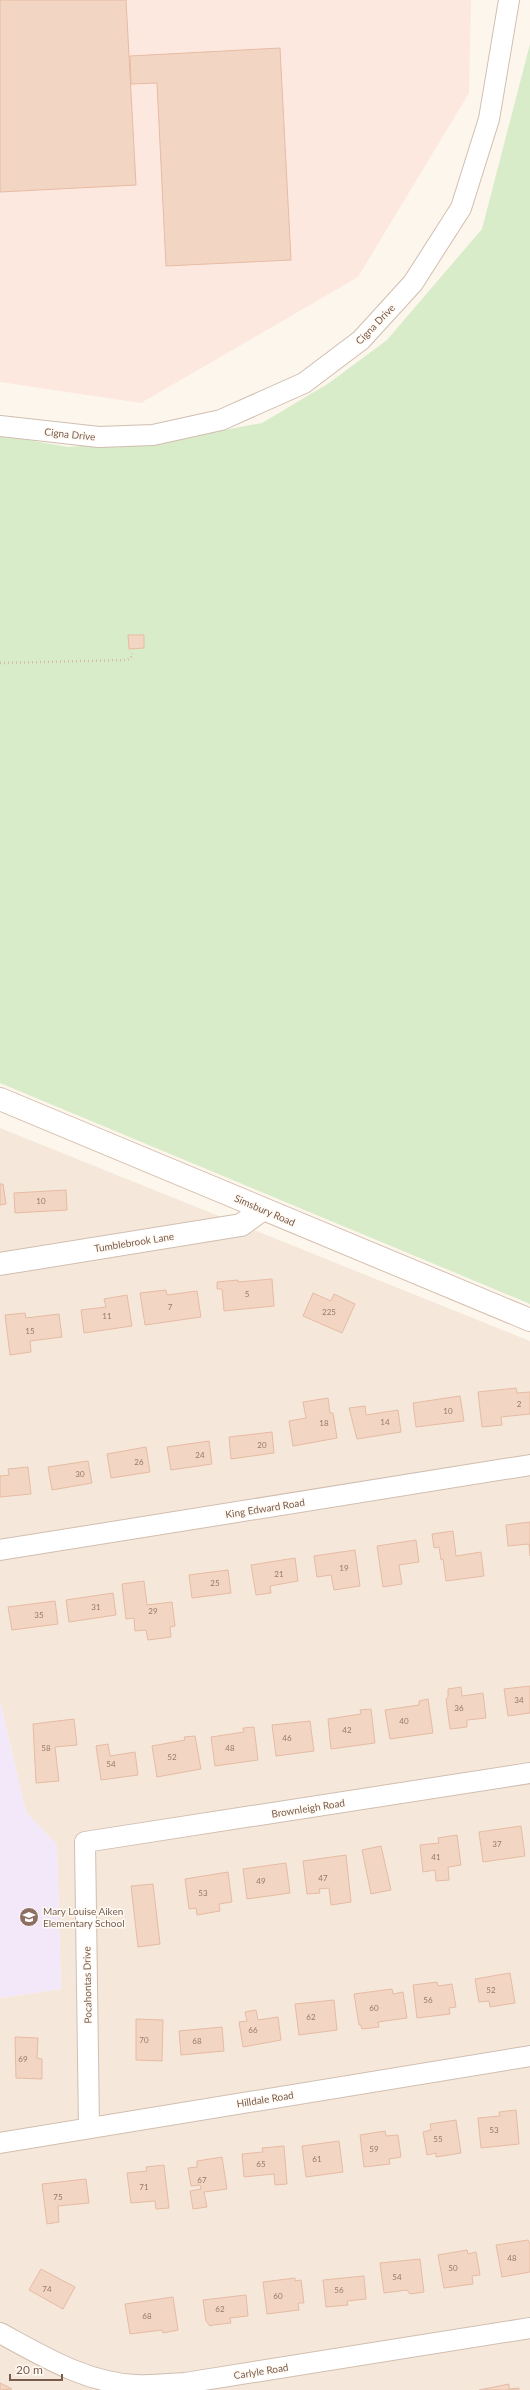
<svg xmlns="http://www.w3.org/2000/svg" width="530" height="2390" viewBox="0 0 530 2390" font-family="Lato,sans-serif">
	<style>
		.residential { fill: #f5e8da }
		.commercial { fill: #fde8e0 }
		.education { fill: #f3e8fa }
		.green { fill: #d8ecc9 }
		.building { fill: #f3d5c3; stroke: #e6bba3 }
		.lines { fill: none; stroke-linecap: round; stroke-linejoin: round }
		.minor-casing { stroke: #d1beb0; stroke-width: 22 }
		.tertiary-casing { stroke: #d1beb0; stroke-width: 24 }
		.secondary-casing { stroke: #d6c0b0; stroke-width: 24 }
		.path { stroke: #d9b8a5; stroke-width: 2.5; stroke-dasharray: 1 3; stroke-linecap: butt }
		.minor { stroke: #fff; stroke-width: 20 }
		.tertiary { stroke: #fff; stroke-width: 22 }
		.secondary { stroke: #fff; stroke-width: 22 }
		.labels { text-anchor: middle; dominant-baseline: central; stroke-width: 3; stroke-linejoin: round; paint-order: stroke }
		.number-label { font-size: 8px; fill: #987a6a }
		.street-label { font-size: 10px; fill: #7a5c4d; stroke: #fffaf3 }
		.education-label { font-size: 10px; fill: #785e54; stroke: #fffaf3; text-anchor: start }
	</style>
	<rect width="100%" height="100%" fill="#fdf6ec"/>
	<polygon class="residential" points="0,1128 530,1341 530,2390 0,2390 0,1998 61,1989 57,1845 26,1812 0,1701"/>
	<polygon class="commercial" points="0,0 471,0 469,93 358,277 141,403 0,382"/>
	<polygon class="education" points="0,1701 26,1812 57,1845 61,1989 0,1998"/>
	<polygon class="green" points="530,44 530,1304 0,1083 0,435 68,447 170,440 262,423 329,383 387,340 482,229"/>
	<g class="building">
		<polygon points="0,0 126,0 136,185 0,192"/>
		<polygon points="280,48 291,260 166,266 157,83 131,84 130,56"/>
		<polygon points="128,635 144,635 144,648 129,649"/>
		<polygon points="0,1184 3,1184 6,1204 0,1205"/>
		<polygon points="66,1190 67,1210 15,1213 14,1193"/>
		<polygon points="272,1279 274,1306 224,1311 222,1289 217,1289 217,1282 238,1280 238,1282"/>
		<polygon points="166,1290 167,1295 197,1291 201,1317 145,1325 140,1293"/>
		<polygon points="313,1293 331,1301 334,1294 355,1304 342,1333 303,1316"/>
		<polygon points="127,1295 132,1326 84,1333 81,1310 106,1307 104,1299"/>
		<polygon points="25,1313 26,1318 59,1314 62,1337 30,1341 31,1352 10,1355 5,1315"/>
		<polygon points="516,1388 517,1393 530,1392 530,1414 501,1417 502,1425 482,1427 478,1392"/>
		<polygon points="460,1396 464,1421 416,1427 413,1403"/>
		<polygon points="328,1398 330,1413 333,1413 337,1438 293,1446 289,1421 306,1418 303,1402"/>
		<polygon points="365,1406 366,1415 398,1410 401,1432 357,1439 349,1408"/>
		<polygon points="272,1432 274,1453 231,1459 229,1437"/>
		<polygon points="209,1441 212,1464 171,1470 167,1447"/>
		<polygon points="146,1447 150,1472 111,1478 107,1454"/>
		<polygon points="88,1461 92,1483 52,1490 48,1467"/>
		<polygon points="28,1467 31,1494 0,1497 0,1476 9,1475 8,1469"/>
		<polygon points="530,1522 530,1556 529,1544 508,1546 506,1525"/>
		<polygon points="453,1531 456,1556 481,1552 484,1576 446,1581 443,1559 441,1560 439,1547 434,1548 432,1534"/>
		<polygon points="416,1540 419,1562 399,1565 402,1584 383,1587 377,1546"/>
		<polygon points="355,1550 360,1586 334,1590 331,1575 317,1577 314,1556"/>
		<polygon points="295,1558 298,1581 270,1586 271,1593 256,1595 251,1565"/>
		<polygon points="228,1570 231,1593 192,1598 189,1575"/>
		<polygon points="144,1581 147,1605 172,1602 175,1626 170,1627 171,1637 148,1640 146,1630 135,1631 134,1618 126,1619 122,1584"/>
		<polygon points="113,1593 116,1615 69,1622 66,1600"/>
		<polygon points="55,1601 58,1624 12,1630 8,1607"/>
		<polygon points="530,1686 530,1713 508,1716 504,1689"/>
		<polygon points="461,1687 462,1696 483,1693 486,1718 467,1720 467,1727 450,1729 446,1699 448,1697 448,1689"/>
		<polygon points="428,1699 433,1733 390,1739 385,1710 419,1705 419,1701"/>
		<polygon points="371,1709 375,1743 331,1749 328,1719 361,1714 360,1710"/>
		<polygon points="74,1719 77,1745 55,1747 59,1781 36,1783 33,1724"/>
		<polygon points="310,1721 314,1751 276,1756 272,1725"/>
		<polygon points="254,1727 258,1760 215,1766 211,1737 244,1732 243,1728"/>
		<polygon points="195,1736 201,1769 157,1777 152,1746 185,1740 184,1737"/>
		<polygon points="108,1744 110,1756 135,1752 138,1775 101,1780 96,1746"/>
		<polygon points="521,1826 525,1856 483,1862 479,1832"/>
		<polygon points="457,1835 461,1865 448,1867 449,1880 436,1881 435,1870 423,1872 420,1845 439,1843 438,1838"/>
		<polygon points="381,1846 391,1890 371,1894 362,1850"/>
		<polygon points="346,1855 351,1902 331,1905 329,1888 319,1889 320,1893 307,1894 303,1861"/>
		<polygon points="286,1863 290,1893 247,1899 243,1869"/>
		<polygon points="228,1872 232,1902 219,1904 220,1911 197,1915 196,1908 189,1909 185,1879"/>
		<polygon points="153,1884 160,1944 138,1947 131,1886"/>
		<polygon points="510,1973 515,2003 490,2007 489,2001 479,2002 475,1979"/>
		<polygon points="437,1982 438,1986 452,1984 456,2007 449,2008 450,2014 417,2018 413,1985"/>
		<polygon points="392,1989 393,1994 403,1992 407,2018 378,2022 379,2027 362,2029 361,2025 359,2025 354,1994"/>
		<polygon points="334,2000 337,2030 299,2035 295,2004"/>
		<polygon points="256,2010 258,2020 278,2017 281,2040 243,2047 239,2022 247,2021 245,2012"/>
		<polygon points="136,2019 163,2020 162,2061 136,2060"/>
		<polygon points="222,2027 224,2051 181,2055 179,2031"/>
		<polygon points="15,2037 38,2038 37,2058 42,2059 42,2079 16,2078"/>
		<polygon points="516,2110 519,2144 481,2148 478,2118 500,2116 499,2112"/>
		<polygon points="456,2120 461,2153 436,2157 436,2153 427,2155 423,2132 431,2130 430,2124"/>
		<polygon points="385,2131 386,2136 398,2135 401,2157 389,2159 390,2164 364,2167 360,2135"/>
		<polygon points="339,2141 343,2172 306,2177 302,2146"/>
		<polygon points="284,2146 287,2184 275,2185 274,2174 244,2177 242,2154 263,2152 262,2148"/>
		<polygon points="222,2157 227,2189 204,2192 207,2207 193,2209 190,2191 201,2189 200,2185 191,2186 188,2168 197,2167 197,2161"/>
		<polygon points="164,2165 169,2208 156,2209 155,2201 131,2203 127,2173 147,2171 146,2167"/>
		<polygon points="86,2179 89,2203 58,2206 59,2222 47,2224 42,2184"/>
		<polygon points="528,2240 530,2244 530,2272 502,2277 496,2245"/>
		<polygon points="467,2250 468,2254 476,2252 480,2275 472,2276 473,2284 444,2288 438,2255"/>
		<polygon points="420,2259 424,2292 410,2294 407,2290 384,2293 380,2263"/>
		<polygon points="41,2269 75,2287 63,2309 29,2290"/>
		<polygon points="364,2276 366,2299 347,2301 348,2305 326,2307 323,2280"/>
		<polygon points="295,2278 295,2281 301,2280 304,2303 298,2303 299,2310 267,2314 263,2282"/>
		<polygon points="246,2295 248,2316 230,2318 231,2323 213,2325 210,2326 206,2321 203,2300"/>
		<polygon points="173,2297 178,2330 163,2333 162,2330 130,2334 125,2304"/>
		<polygon points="0,2383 12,2389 0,2390"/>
		<polygon points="509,2384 509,2389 519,2388 519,2390 479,2390"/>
	</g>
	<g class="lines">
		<defs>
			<g id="minor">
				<polyline points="0,426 99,437 153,435 221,420 304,383 361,340 413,283 461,208 489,119 509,0"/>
				<polyline points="0,1550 530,1465"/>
				<polyline points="89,2128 85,1842 530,1773"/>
				<polyline points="0,2143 530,2056"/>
				<path d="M0,2333C43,2356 86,2383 136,2385C152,2386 169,2384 185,2383L530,2328"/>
			</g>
			<polyline id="tertiary" points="0,1264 241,1225 263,1209"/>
			<polyline id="secondary" points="0,1099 530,1320"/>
		</defs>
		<use href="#minor" class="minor-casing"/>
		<use href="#tertiary" class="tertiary-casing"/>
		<use href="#secondary" class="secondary-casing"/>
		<polyline class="path" points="0,663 127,660 131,658 132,653"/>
		<use href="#minor" class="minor"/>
		<use href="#tertiary" class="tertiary"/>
		<use href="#secondary" class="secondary"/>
	</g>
	<defs>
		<symbol id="school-disc" viewBox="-11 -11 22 22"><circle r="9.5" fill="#8d6e63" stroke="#fffaf3"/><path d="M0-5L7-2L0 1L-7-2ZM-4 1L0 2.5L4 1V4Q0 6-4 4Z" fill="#fff"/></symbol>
	</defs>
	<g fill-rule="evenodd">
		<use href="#school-disc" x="18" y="1906" width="22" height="22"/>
	</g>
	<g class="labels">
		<g class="number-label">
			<text x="41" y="1201">10</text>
			<text x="247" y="1294">5</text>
			<text x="170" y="1307">7</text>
			<text x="329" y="1312">225</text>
			<text x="107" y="1316">11</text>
			<text x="30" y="1331">15</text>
			<text x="519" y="1404">2</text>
			<text x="448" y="1411">10</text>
			<text x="385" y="1422">14</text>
			<text x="324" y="1423">18</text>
			<text x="262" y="1445">20</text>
			<text x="200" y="1455">24</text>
			<text x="139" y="1462">26</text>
			<text x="80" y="1474">30</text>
			<text x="344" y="1568">19</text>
			<text x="279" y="1574">21</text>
			<text x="215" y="1583">25</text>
			<text x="96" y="1607">31</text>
			<text x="153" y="1611">29</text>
			<text x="39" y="1615">35</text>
			<text x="519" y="1700">34</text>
			<text x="459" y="1708">36</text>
			<text x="404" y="1721">40</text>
			<text x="347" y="1730">42</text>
			<text x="287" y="1738">46</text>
			<text x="46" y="1748">58</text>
			<text x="230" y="1748">48</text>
			<text x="172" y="1757">52</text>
			<text x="111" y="1764">54</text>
			<text x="497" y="1844">37</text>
			<text x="436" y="1857">41</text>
			<text x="323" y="1878">47</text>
			<text x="261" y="1881">49</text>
			<text x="203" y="1893">53</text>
			<text x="491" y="1990">52</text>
			<text x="428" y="2000">56</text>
			<text x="374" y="2008">60</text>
			<text x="311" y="2017">62</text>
			<text x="253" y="2030">66</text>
			<text x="144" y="2040">70</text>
			<text x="197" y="2041">68</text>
			<text x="23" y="2059">69</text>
			<text x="494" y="2130">53</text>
			<text x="438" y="2139">55</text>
			<text x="374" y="2149">59</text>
			<text x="317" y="2159">61</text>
			<text x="261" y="2164">65</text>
			<text x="202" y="2180">67</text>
			<text x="144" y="2187">71</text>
			<text x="58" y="2197">75</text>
			<text x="512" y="2258">48</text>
			<text x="453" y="2268">50</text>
			<text x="397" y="2277">54</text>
			<text x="47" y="2289">74</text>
			<text x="339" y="2290">56</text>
			<text x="278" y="2296">60</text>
			<text x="220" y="2309">62</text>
			<text x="147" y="2316">68</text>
		</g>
		<g class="street-label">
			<text transform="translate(375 324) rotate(-46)">Cigna Drive</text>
			<text transform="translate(70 434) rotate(6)">Cigna Drive</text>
			<text transform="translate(265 1210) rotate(23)">Simsbury Road</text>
			<text transform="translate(134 1242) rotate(-9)">Tumblebrook Lane</text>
			<text transform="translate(265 1508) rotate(-9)">King Edward Road</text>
			<text transform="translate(308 1808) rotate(-9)">Brownleigh Road</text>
			<text transform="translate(87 1985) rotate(-91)">Pocahontas Drive</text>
			<text transform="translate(265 2099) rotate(-9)">Hilldale Road</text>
			<text transform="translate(261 2371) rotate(-9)">Carlyle Road</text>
		</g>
		<g class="education-label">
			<text x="43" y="1911">Mary Louise Aiken<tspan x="43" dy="12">Elementary School</tspan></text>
		</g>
	</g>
	<path d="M10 2374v6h52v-6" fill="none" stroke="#7a5c4d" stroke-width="2"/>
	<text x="16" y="2374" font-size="12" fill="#7a5c4d" stroke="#fffaf3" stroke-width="3" paint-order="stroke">20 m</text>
</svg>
